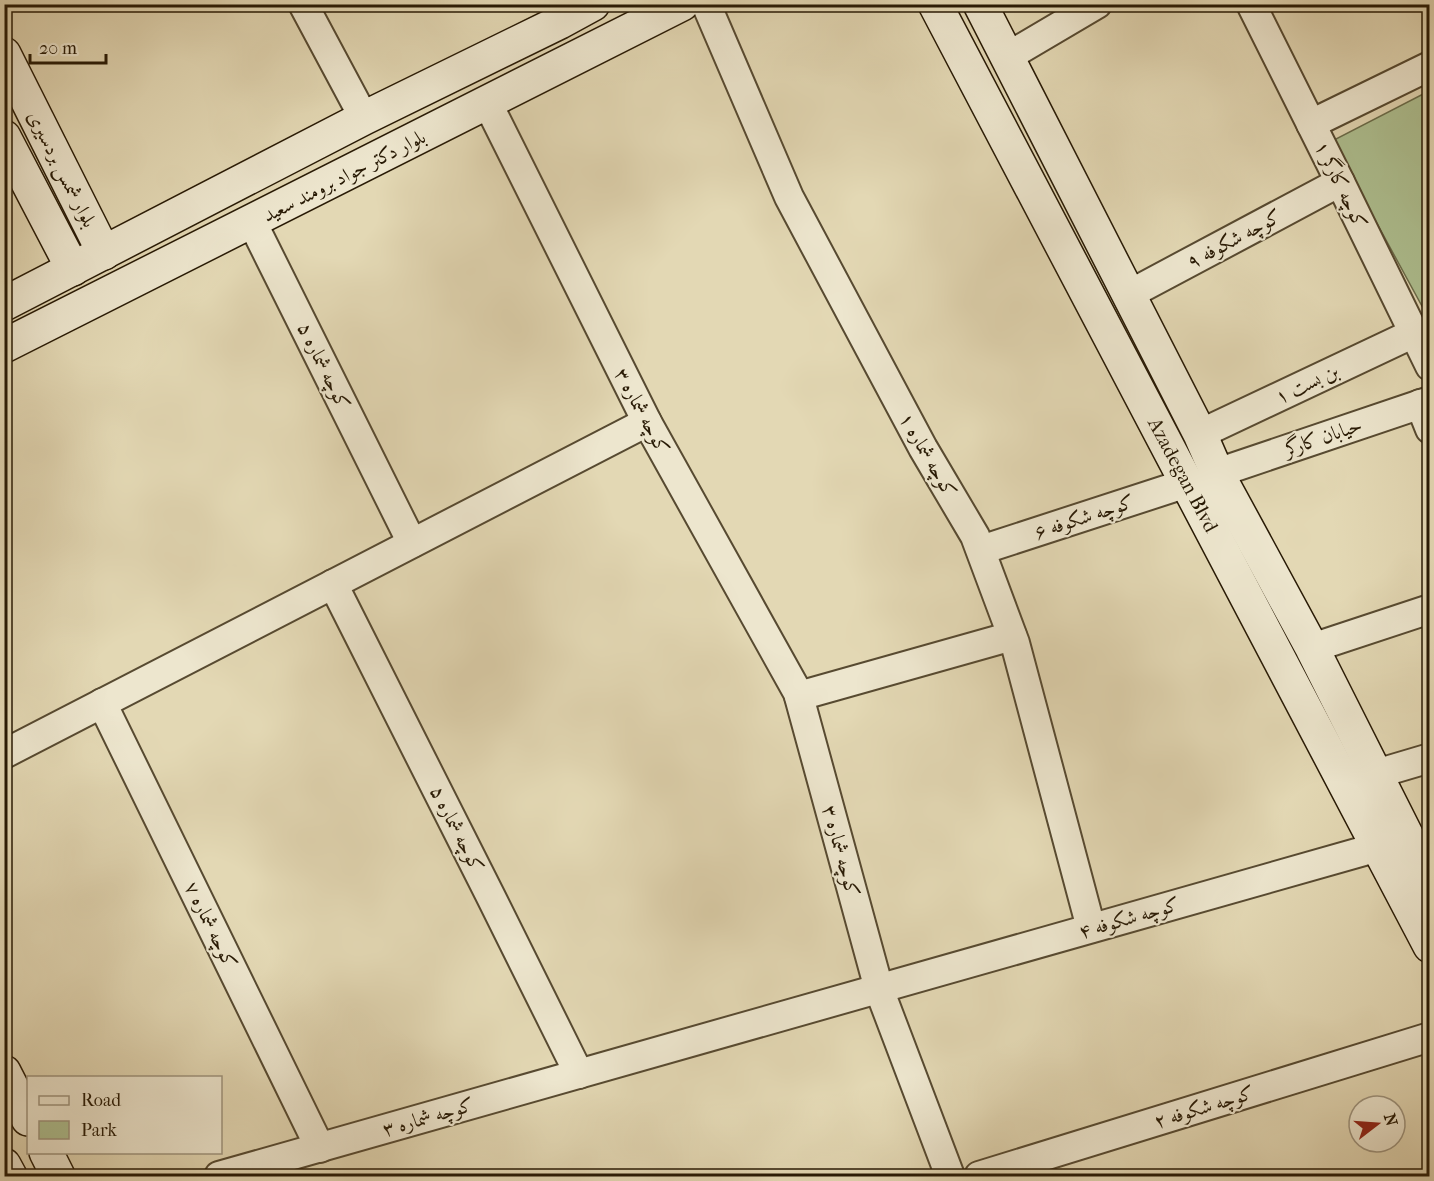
<svg xmlns="http://www.w3.org/2000/svg" width="1434" height="1181" viewBox="0 0 1434 1181" font-family="'IM FELL French Canon',Amiri,serif">
	<style>
		.green { fill: #aec091; stroke: #6b6d4b; stroke-width: 1.5 }
		.lines { fill: none; stroke-linecap: round; stroke-linejoin: round }
		.street-casing { stroke: #574a31; stroke-width: 32 }
		.secondary-casing { stroke: #281a05; stroke-width: 36 }
		.street { stroke: #ede6ce; stroke-width: 28 }
		.secondary { stroke: #ede6ce; stroke-width: 33 }
		.labels { text-anchor: middle; dominant-baseline: central; stroke-width: 4.5; stroke-linejoin: round; paint-order: stroke }
		.street-label { font-size: 20px; fill: #281a05; stroke: #ede6ce }
	</style>
	<rect width="100%" height="100%" fill="#e3d8b4"/>
	<filter id="stains"><feTurbulence type="fractalNoise" baseFrequency=".00333" numOctaves="4"/><feColorMatrix values="0 0 0 0 .2 0 0 0 0 .09 0 0 0 0 .02 0 0 0 .5 -.17"/></filter>
	<radialGradient id="worn" r=".72"><stop offset=".6" stop-color="#630" stop-opacity="0"/><stop offset="1" stop-color="#630" stop-opacity=".3"/></radialGradient>
	<polygon class="green" points="1429,91 1429,319 1332,141"/>
	<g class="lines">
		<defs>
			<g id="street">
				<polyline points="303,4 364,118"/>
				<polyline points="706,4 789,197 923,448 975,536 1015,643 1091,928"/>
				<polyline points="1251,4 1340,182 1430,366"/>
				<polyline points="1007,57 1097,4"/>
				<polyline points="488,104 647,422 798,693 879,989 950,1176"/>
				<polyline points="1311,124 1430,66"/>
				<polyline points="252,222 412,543"/>
				<polyline points="1128,295 1340,182"/>
				<polyline points="1420,404 1430,429"/>
				<polyline points="1200,434 1414,333"/>
				<polyline points="1217,473 1430,401"/>
				<polyline points="981,550 1187,483"/>
				<polyline points="333,584 491,897 579,1074"/>
				<polyline points="1312,648 1430,609"/>
				<polyline points="799,696 1012,636"/>
				<polyline points="102,703 320,1148"/>
				<polyline points="4,754 647,422"/>
				<polyline points="1376,774 1430,758"/>
				<polyline points="219,1176 1378,847"/>
				<polyline points="979,1176 1430,1037"/>
			</g>
			<g id="secondary">
				<polyline points="935,4 1430,946"/>
				<polyline points="980,4 1200,434 1217,473 1312,648 1430,882"/>
				<polyline points="4,54 104,253"/>
				<polyline points="4,137 73,269"/>
				<polyline points="4,304 364,118 560,22 593,4"/>
				<polyline points="4,346 682,4"/>
				<polyline points="4,1072 28,1119"/>
				<polyline points="46,1152 58,1176"/>
				<polyline points="4,1165 10,1176"/>
			</g>
		</defs>
		<use href="#street" class="street-casing"/>
		<use href="#secondary" class="secondary-casing"/>
		<use href="#street" class="street"/>
		<use href="#secondary" class="secondary"/>
	</g>
	<g class="labels">
		<g class="street-label">
			<text transform="translate(62 169) rotate(63)">بلوار شمس بردسیری</text>
			<text transform="translate(344 176) rotate(-27)">بلوار دکتر جواد برومند سعید</text>
			<text transform="translate(1341 185) rotate(64)">کوچه کارگر ۱</text>
			<text transform="translate(1234 239) rotate(-28)">کوچه شکوفه ۹</text>
			<text transform="translate(324 366) rotate(64)">کوچه شماره ۵</text>
			<text transform="translate(1307 384) rotate(-25)">بن بست ۱</text>
			<text transform="translate(642 411) rotate(62)">کوچه شماره ۳</text>
			<text transform="translate(1323 437) rotate(-19)">حیابان کارگر</text>
			<text transform="translate(928 455) rotate(60)">کوچه شماره ۱</text>
			<text transform="translate(1183 475) rotate(62)">Azadegan Blvd</text>
			<text transform="translate(1084 517) rotate(-18)">کوچه شکوفه ۶</text>
			<text transform="translate(457 829) rotate(63)">کوچه شماره ۵</text>
			<text transform="translate(841 851) rotate(75)">کوچه شماره ۳</text>
			<text transform="translate(1129 918) rotate(-16)">کوچه شکوفه ۴</text>
			<text transform="translate(211 925) rotate(64)">کوچه شماره ۷</text>
			<text transform="translate(1204 1107) rotate(-17)">کوچه شکوفه ۲</text>
			<text transform="translate(428 1117) rotate(-16)">کوچه شماره ۳</text>
		</g>
	</g>
	<rect width="1434" height="1181" fill="none" stroke="#e3d8b4" stroke-width="24"/>
	<rect x="6" y="6" width="1422" height="1169" fill="none" stroke="#281a05" stroke-width="3"/>
	<rect x="12" y="12" width="1410" height="1157" fill="none" stroke="#281a05" stroke-width="1.5"/>
	<rect x="27" y="1076" width="195" height="78" fill="#ede6ce" stroke="#9e947e" stroke-width="1.5"/>
	<rect x="39" y="1096" width="30" height="9" fill="#ede6ce" stroke="#9e947e" stroke-width="1.5"/>
	<text x="81" y="1106" font-size="18" fill="#281a05">Road</text>
	<rect x="39" y="1121" width="30" height="18" fill="#aec091" stroke="#9e947e" stroke-width="1.5"/>
	<text x="81" y="1136" font-size="18" fill="#281a05">Park</text>
	<g transform="translate(1377 1124) rotate(73)"><circle r="28" fill="#ede6ce" stroke="#9e947e" stroke-width="1.5"/>
	<path d="M0-4.5L10 22L0 15L-10 22Z" fill="#8f2418"/>
	<text y="-9" font-size="16" font-weight="bold" text-anchor="middle" fill="#281a05">N</text>
	</g>
	<path d="M30 54v9h76v-9" fill="none" stroke="#281a05" stroke-width="3"/>
	<text x="39" y="54" font-size="18" fill="#281a05" stroke="#ede6ce" stroke-width="4.5" paint-order="stroke">20 m</text>
	<rect width="100%" height="100%" filter="url(#stains)"/>
	<rect width="100%" height="100%" fill="url(#worn)"/>
</svg>
